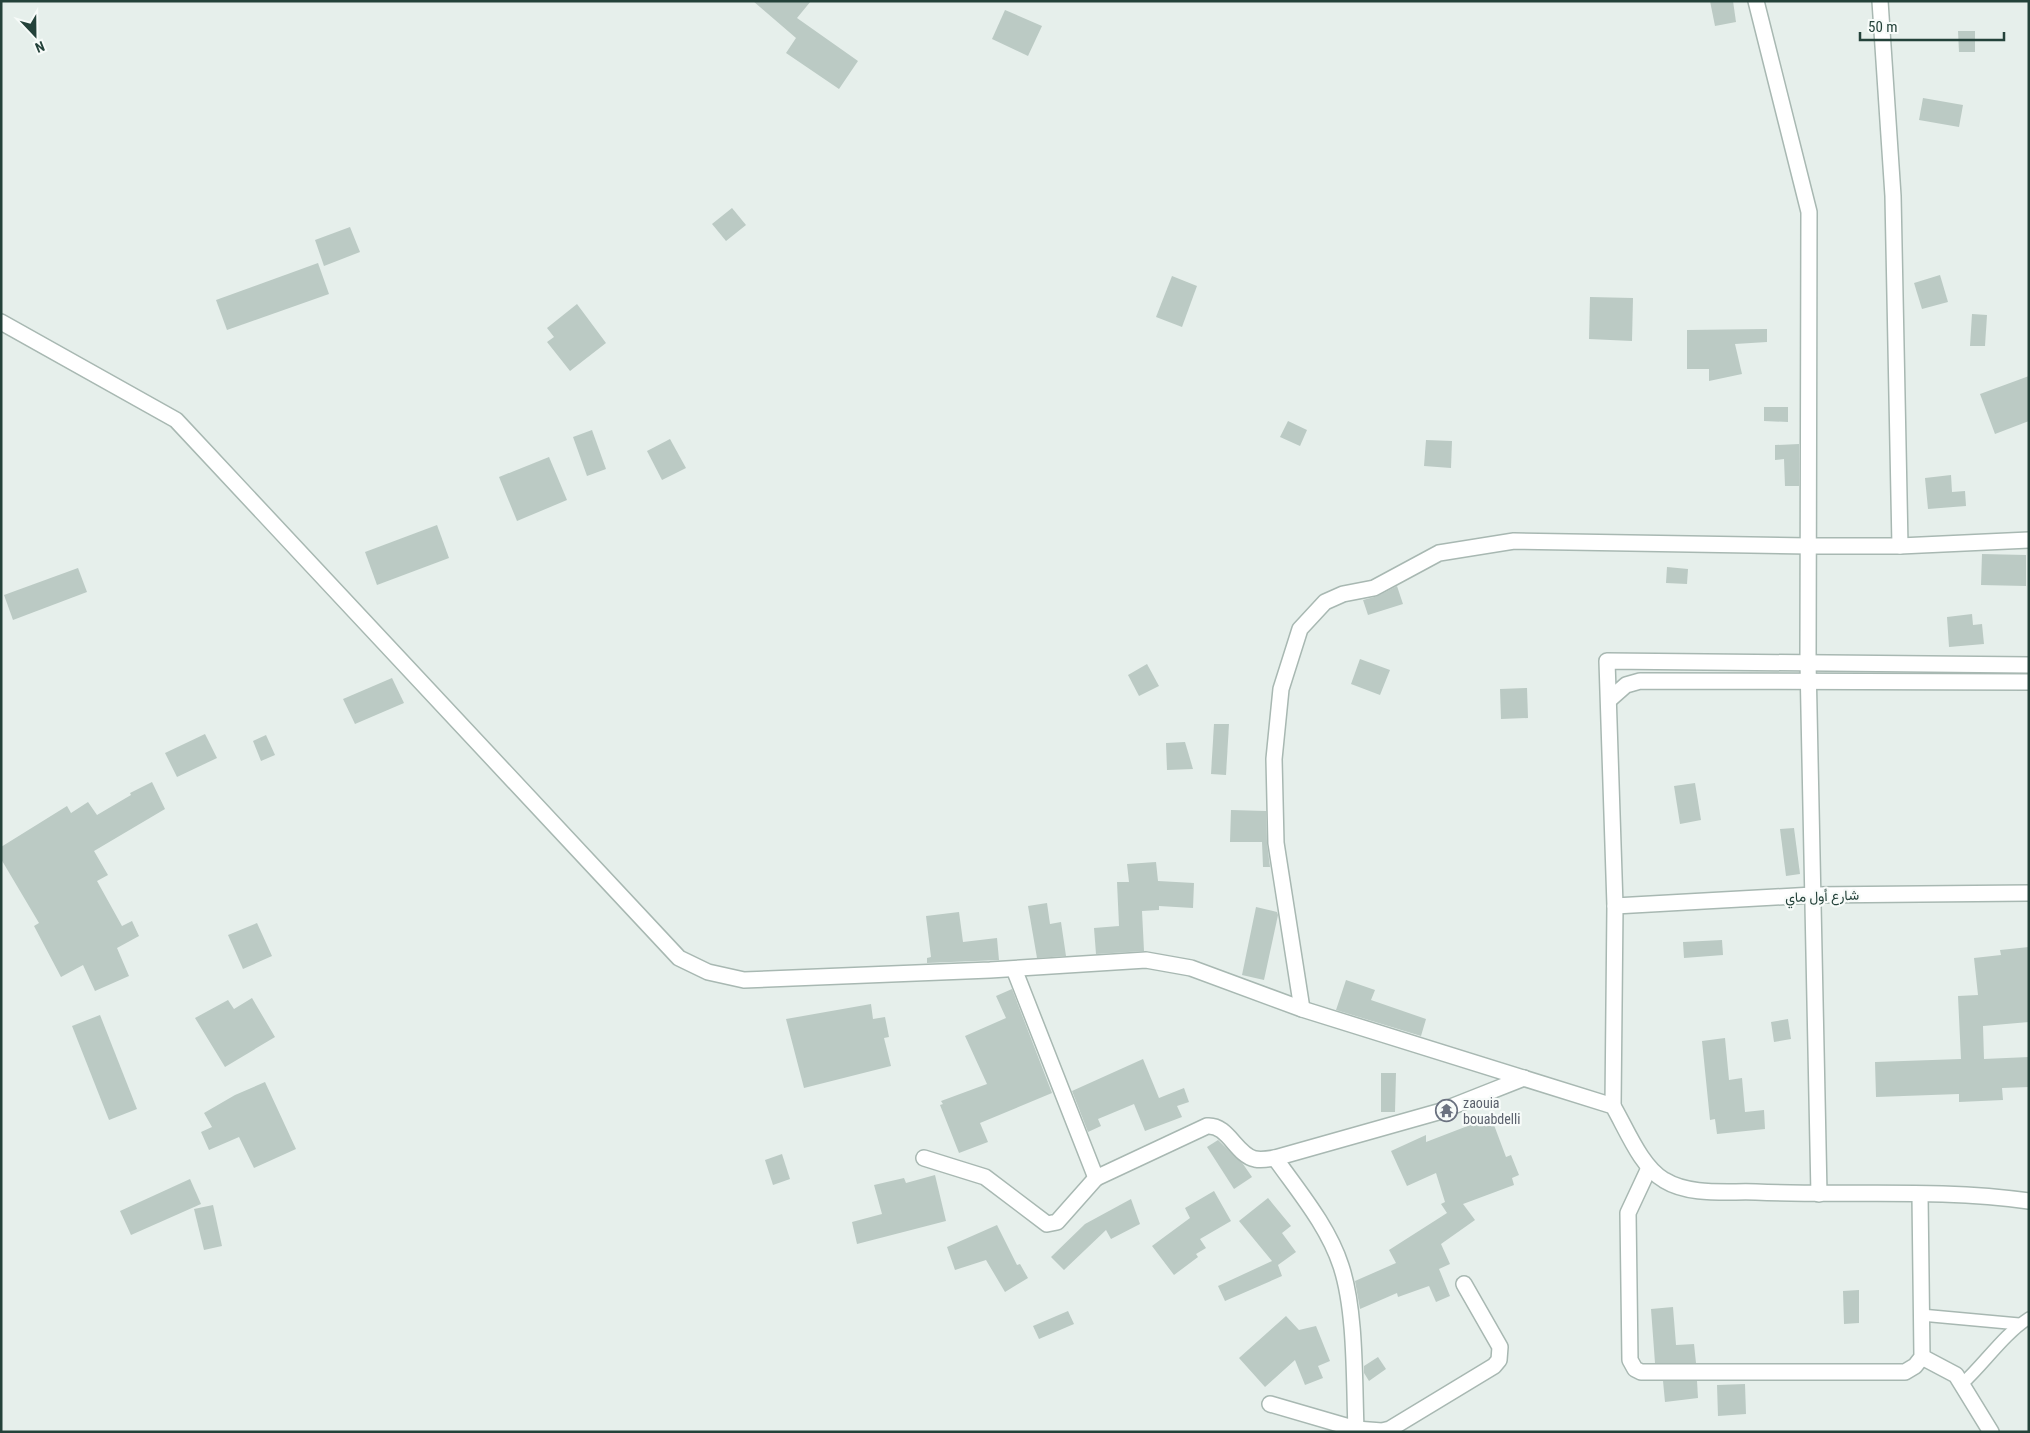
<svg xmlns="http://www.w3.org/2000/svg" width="2030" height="1433" viewBox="0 0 2030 1433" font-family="'Roboto Condensed',Vazirmatn,sans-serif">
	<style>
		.building { fill: #bbcac4 }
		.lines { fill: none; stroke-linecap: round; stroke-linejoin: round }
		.service-casing { stroke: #a8b8b2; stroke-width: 14 }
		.minor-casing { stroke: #a8b8b2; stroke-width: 18 }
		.tertiary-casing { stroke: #a8b8b2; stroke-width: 18 }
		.service { stroke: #fff; stroke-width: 11 }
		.minor { stroke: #fff; stroke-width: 15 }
		.tertiary { stroke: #fff; stroke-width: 15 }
		.labels { text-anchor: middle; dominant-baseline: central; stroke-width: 4.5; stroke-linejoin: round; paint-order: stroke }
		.street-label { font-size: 14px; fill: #24423a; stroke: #f7fbf9 }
		.worship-label { font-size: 14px; fill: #5b616d; stroke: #f7fbf9; text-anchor: start }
	</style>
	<rect width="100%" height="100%" fill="#e6efeb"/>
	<g class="building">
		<polygon points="753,1 811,1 797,18 858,61 839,89 786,53 796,38"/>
		<polygon points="1710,1 1733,1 1736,22 1715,26"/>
		<polygon points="1005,10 1042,26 1028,56 992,39"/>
		<polygon points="1958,31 1975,31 1975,52 1959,52"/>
		<polygon points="1923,98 1963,105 1959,127 1919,120"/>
		<polygon points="732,208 746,225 726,241 712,224"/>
		<polygon points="350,227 360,252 324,266 315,240"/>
		<polygon points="318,263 329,294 227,330 216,300"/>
		<polygon points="1940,275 1948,302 1922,309 1914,283"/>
		<polygon points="1172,276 1197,286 1182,327 1156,317"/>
		<polygon points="1590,297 1633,298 1632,341 1589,339"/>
		<polygon points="577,304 606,343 570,371 547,342 554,337 547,328"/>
		<polygon points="1972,314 1987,315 1985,346 1970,346"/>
		<polygon points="1767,329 1767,342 1735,344 1742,374 1709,381 1709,369 1687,369 1687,330"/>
		<polygon points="2029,376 2029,421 1995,434 1980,394"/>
		<polygon points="1764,407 1788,407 1788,422 1764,421"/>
		<polygon points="1288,421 1307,430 1300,446 1280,437"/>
		<polygon points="592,430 606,469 587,476 573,437"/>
		<polygon points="670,439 686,468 662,480 647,451"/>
		<polygon points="1426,440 1452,441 1451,468 1424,466"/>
		<polygon points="1799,444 1799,486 1785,486 1784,459 1775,460 1775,445"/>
		<polygon points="549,457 567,500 517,521 499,477"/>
		<polygon points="1951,475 1952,492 1965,491 1966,506 1928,509 1925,478"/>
		<polygon points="437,525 449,558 377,585 365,552"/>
		<polygon points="1982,554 2026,555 2026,586 1981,585"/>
		<polygon points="1667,567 1688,569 1687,584 1666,583"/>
		<polygon points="78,568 87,592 13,620 4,595"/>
		<polygon points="1397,586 1403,604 1368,615 1363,600 1378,596"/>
		<polygon points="1972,614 1973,625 1982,624 1984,644 1949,647 1947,617"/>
		<polygon points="1360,659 1390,670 1380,695 1351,684"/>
		<polygon points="1147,664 1159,686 1139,696 1128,675"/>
		<polygon points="392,678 404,703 355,724 343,699"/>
		<polygon points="1527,688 1528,718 1501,719 1500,689"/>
		<polygon points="1214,724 1229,724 1226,775 1211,774"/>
		<polygon points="205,734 217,758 177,777 165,753"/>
		<polygon points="266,735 275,755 261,761 253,741"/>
		<polygon points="1185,742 1193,769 1167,770 1166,743"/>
		<polygon points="152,782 165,809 94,851 108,875 97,881 122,926 132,921 139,936 117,948 129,976 95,991 83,965 61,977 34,926 39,923 1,859 1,847 67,806 71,813 88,802 97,815 131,795 130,793"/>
		<polygon points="1695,783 1701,820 1680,824 1674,786"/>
		<polygon points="1231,810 1266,811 1267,843 1270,867 1263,867 1262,842 1230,842"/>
		<polygon points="1794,828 1800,874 1786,876 1780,829"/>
		<polygon points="1156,862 1158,881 1194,883 1193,908 1159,906 1159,910 1142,911 1144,951 1096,954 1094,928 1119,926 1117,882 1129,882 1127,864"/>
		<polygon points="1047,903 1050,924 1061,922 1066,956 1037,958 1028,906"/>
		<polygon points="1256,907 1277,912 1278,915 1264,980 1242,975"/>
		<polygon points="959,912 963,942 997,938 999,960 927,963 927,958 931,957 926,916"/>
		<polygon points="257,923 272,956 243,969 228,935"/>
		<polygon points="1722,940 1723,955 1684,958 1683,942"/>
		<polygon points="2029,947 2029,1022 1983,1026 1984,1059 2029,1057 2029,1087 2002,1088 2003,1100 1959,1102 1959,1094 1876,1097 1875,1062 1961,1059 1958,996 1978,995 1974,958 2001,955 2000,950"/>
		<polygon points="1346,980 1375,990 1371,1000 1426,1019 1421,1036 1336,1010"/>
		<polygon points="1012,989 1052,1093 980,1123 988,1142 959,1153 940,1105 943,1104 941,1101 987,1084 965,1036 1006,1018 996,996"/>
		<polygon points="252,998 275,1037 225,1067 195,1018 228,1000 234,1009"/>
		<polygon points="871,1004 873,1019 885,1017 889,1037 884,1038 891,1066 804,1088 786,1019"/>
		<polygon points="100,1015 137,1109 109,1120 72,1026"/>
		<polygon points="1788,1019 1791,1039 1774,1042 1771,1022"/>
		<polygon points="1725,1038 1729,1080 1742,1078 1745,1112 1764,1110 1765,1129 1717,1134 1715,1119 1710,1120 1702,1041"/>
		<polygon points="1143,1059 1159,1098 1184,1088 1189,1102 1177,1106 1182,1117 1145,1131 1134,1104 1098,1119 1101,1126 1088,1132 1072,1091"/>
		<polygon points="1381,1073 1396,1073 1395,1112 1381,1112"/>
		<polygon points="265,1082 296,1149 254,1168 239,1137 209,1150 201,1132 212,1127 204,1113 235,1095"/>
		<polygon points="1491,1117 1506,1157 1511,1155 1519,1175 1512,1178 1514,1185 1463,1204 1475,1220 1441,1244 1450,1264 1439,1269 1450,1296 1436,1302 1429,1286 1398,1297 1397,1293 1360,1309 1355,1281 1396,1263 1389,1250 1447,1213 1441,1204 1445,1202 1436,1173 1407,1186 1391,1151 1426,1135 1426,1142"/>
		<polygon points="1218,1140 1243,1164 1252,1177 1234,1189 1207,1147"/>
		<polygon points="782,1154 790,1179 773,1185 765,1160"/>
		<polygon points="935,1175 946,1221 857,1244 852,1222 882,1214 874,1185 904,1178 906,1183"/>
		<polygon points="190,1179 201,1204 131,1235 120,1211"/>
		<polygon points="1214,1191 1231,1221 1200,1239 1206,1248 1196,1254 1198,1257 1174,1275 1152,1246 1190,1218 1185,1208"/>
		<polygon points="1268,1198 1291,1226 1282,1233 1296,1252 1278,1265 1282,1276 1225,1301 1218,1286 1272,1261 1239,1221"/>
		<polygon points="1131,1199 1140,1224 1111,1239 1106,1230 1064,1270 1051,1257 1085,1224"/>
		<polygon points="213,1205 222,1246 204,1250 194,1209"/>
		<polygon points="997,1225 1017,1265 1020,1264 1028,1278 1005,1292 986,1260 955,1270 947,1247"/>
		<polygon points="1859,1290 1859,1323 1844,1324 1843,1291"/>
		<polygon points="1673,1307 1676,1345 1694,1344 1696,1363 1655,1363 1651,1309"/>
		<polygon points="1068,1311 1074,1324 1039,1339 1033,1326"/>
		<polygon points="1286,1316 1299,1330 1316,1326 1330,1361 1318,1366 1323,1378 1305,1385 1295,1360 1265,1387 1239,1358"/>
		<polygon points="1378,1357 1386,1369 1369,1381 1364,1373 1364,1366"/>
		<polygon points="1663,1381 1697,1381 1698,1398 1665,1402"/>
		<polygon points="1745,1384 1746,1414 1718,1416 1717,1385"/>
	</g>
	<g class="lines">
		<defs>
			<g id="service">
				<polyline points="1921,1315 2019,1324"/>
				<path d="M1962,1384C1985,1363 2003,1335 2029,1318"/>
			</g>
			<g id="minor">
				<polyline points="1880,1 1893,196 1900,546"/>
				<polyline points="1609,700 1626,685 1640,681 2029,682"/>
				<polyline points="1615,906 1813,895 2029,893"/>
				<path d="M1014,969L1096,1178L1207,1126C1228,1124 1236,1155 1255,1159C1261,1160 1269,1159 1275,1158L1438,1112L1524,1078"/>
				<polyline points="1302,1009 1276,843 1274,759 1281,689 1300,629 1325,602 1343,594 1374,588 1439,553 1514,541 1809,546 1900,546 2029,540"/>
				<polyline points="1613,1106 1615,906 1607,661 2029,665"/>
				<polyline points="924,1158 985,1177 1047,1224 1057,1222 1096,1178"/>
				<polyline points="1649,1168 1628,1213 1630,1360 1635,1369 1641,1372 1905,1372 1915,1366 1922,1357 1920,1195"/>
				<polyline points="1922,1357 1956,1375 1991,1432"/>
				<path d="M1270,1404L1356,1429C1354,1381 1356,1311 1341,1266C1328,1226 1299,1192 1275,1158"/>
				<polyline points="1356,1429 1382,1431 1390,1429 1494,1366 1499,1360 1500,1347 1464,1284"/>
			</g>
			<g id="tertiary">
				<polyline points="1756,1 1809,212 1808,662 1819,1194"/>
				<path d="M1,322L176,420L679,958L708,972L744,980L990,970L1146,960L1191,968L1302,1009L1613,1106C1626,1128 1641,1167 1664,1180C1690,1196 1727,1191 1756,1192C1847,1196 1939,1188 2029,1201"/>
			</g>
		</defs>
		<use href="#service" class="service-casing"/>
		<use href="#minor" class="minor-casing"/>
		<use href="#tertiary" class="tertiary-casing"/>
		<use href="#service" class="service"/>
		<use href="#minor" class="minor"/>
		<use href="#tertiary" class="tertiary"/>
	</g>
	<defs>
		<symbol id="temple-ring" viewBox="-11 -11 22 22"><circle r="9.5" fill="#f7fbf9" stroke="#6b7280" stroke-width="1.5"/><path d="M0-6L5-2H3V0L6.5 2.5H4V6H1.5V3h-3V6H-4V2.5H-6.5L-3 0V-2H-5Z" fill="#6b7280"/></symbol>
	</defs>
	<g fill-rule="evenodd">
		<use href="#temple-ring" x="1434" y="1098" width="25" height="25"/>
	</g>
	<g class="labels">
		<g class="street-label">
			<text transform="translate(1822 896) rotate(-2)">شارع أول ماي</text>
		</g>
		<g class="worship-label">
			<text x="1463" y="1103">zaouia<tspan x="1463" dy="16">bouabdelli</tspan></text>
		</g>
	</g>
	<rect width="2030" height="1433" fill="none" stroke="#24423a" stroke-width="5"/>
	<g transform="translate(35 35) rotate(158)" stroke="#f7fbf9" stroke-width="4" paint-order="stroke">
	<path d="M0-4L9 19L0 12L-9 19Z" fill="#24423a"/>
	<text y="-8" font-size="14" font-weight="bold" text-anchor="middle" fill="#24423a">N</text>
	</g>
	<path d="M1860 32v8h144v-8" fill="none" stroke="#24423a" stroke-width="2.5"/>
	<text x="1868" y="32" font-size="15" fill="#24423a" stroke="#f7fbf9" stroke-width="4" paint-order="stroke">50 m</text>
</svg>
